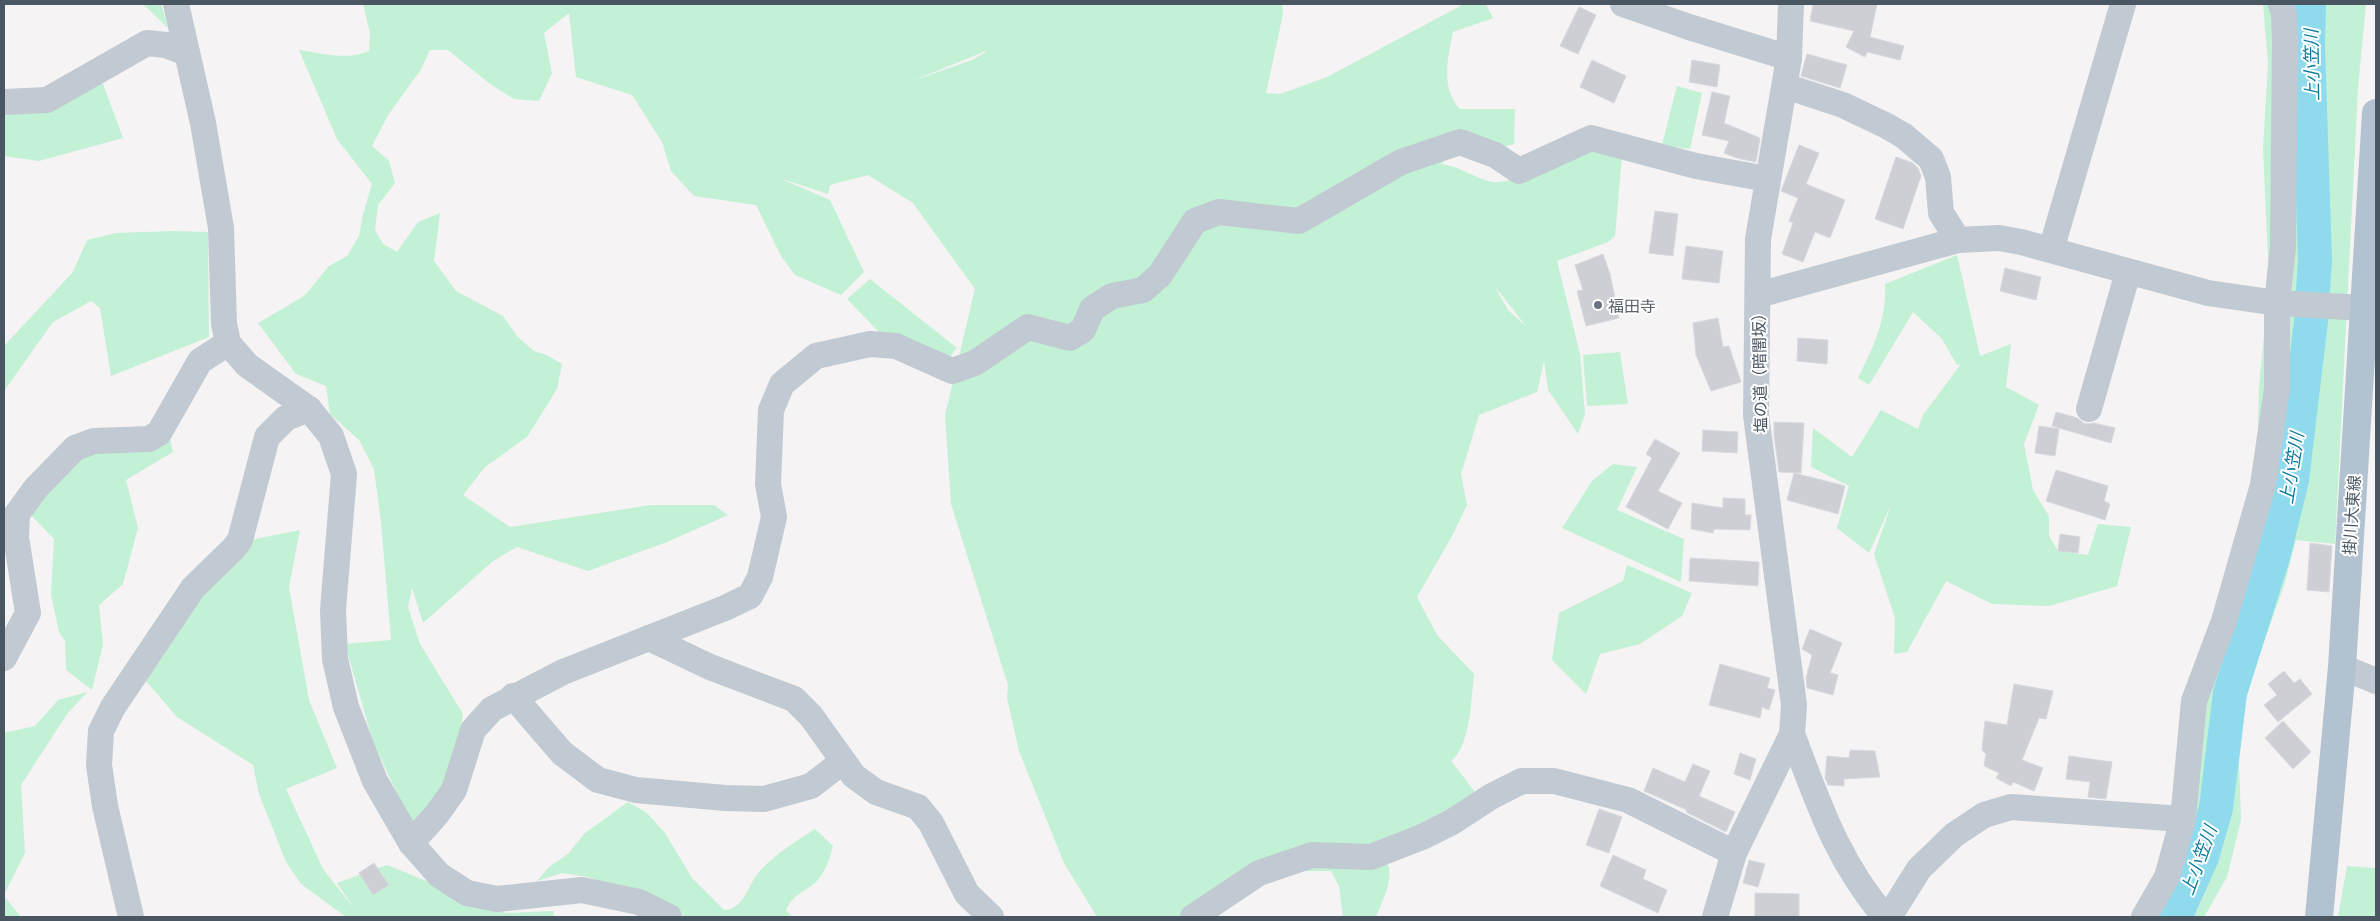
<svg xmlns="http://www.w3.org/2000/svg" width="2380" height="921" viewBox="0 0 2380 921" font-family="Barlow,'Noto Sans JP',sans-serif">
	<style>
		.green { fill: #c3f1d5; fill-rule: evenodd }
		.lines { fill: none; stroke-linecap: round; stroke-linejoin: round }
		.river { stroke: #90daee; stroke-width: 34 }
		.building { fill: #cdcfd5; stroke: #d7d9de }
		.minor { stroke: #c1cad2; stroke-width: 26 }
		.major { stroke: #b3c2d1; stroke-width: 28 }
		.worship-dot { fill: #6b7280; stroke: #fff; stroke-width: 2 }
		.labels { text-anchor: middle; dominant-baseline: central; stroke-width: 4; stroke-linejoin: round; paint-order: stroke }
		.worship-label { font-size: 16px; fill: #5b616d; stroke: #fff; text-anchor: start }
		.street-label { font-size: 16px; fill: #4a5661; stroke: #fff }
		.water-label { font-size: 18px; font-style: italic; fill: #0c7c9b; stroke: #fff }
	</style>
	<rect width="100%" height="100%" fill="#f5f3f3"/>
	<g class="green">
		<polygon points="143,4 161,4 168,28"/>
		<path d="M363,4H1282L1283,14L1266,93L1280,94L1327,77L1464,4H1486L1493,18L1453,32C1448,57 1440,88 1460,109H1515L1514,144L1487,152L1460,142L1441,164C1460,166 1475,179 1493,182C1512,185 1576,154 1597,146L1622,155L1615,236L1608,242L1557,261L1580,354L1585,414L1578,434L1548,390L1544,361L1537,392L1479,415L1461,474L1467,505L1453,534L1417,597L1437,635L1474,674C1471,699 1471,745 1451,761L1483,802L1386,858C1395,880 1384,896 1376,917H1343L1339,886L1331,871H1296L1272,865L1201,917H1097L1064,863L1019,751L1007,698L1008,685L951,504L945,415L975,289L913,203L868,175L830,185L828,194L779,178L830,200L864,272L841,295L795,275L781,256L756,205L694,196L671,171L662,142L632,95L576,77L569,13L544,33L552,73L539,101L514,99L490,84L448,50H430L420,71L388,115L372,146L389,161L395,183L378,205L375,230L383,244L397,252L418,222L440,213L434,261L456,291L503,316L518,337L534,351L547,355L562,364L557,389L527,437L485,467L463,495L510,527L651,505H714L728,515L667,542L588,571L517,547L493,561L423,623L412,588L408,607L420,644L463,714L458,744L445,789L417,836L373,742L345,644L391,640L381,522L374,469L359,440L330,414L326,386L296,374L258,323L304,296L329,266L347,256L359,236L363,214L372,184L337,139L299,50C322,53 347,61 369,51L370,33ZM986,52L972,60L912,81L986,51ZM1496,289H1497L1526,326L1508,310Z"/>
		<polygon points="2263,4 2366,4 2358,88 2335,544 2296,540 2284,586 2247,688 2239,763 2241,820 2227,877 2204,917 2148,917 2257,464 2259,387 2269,281 2263,149 2268,63"/>
		<polygon points="100,76 123,138 39,161 4,156 4,108"/>
		<polygon points="1677,86 1702,93 1690,149 1662,145"/>
		<polygon points="173,231 208,232 209,337 111,376 100,308 91,301 53,322 4,391 4,346 73,272 87,240 116,233"/>
		<path d="M1957,255L1980,356L2011,344L2006,387L2039,405L2024,444L2033,490L2049,516V536L2058,551L2088,555L2098,524L2131,527L2117,586L2049,606L1992,604L1946,581L1907,652L1894,654L1895,618L1874,554L1891,505L1869,553L1837,528L1849,486L1811,467L1813,428L1852,457L1881,410L1918,429L1923,415L1961,364L1957,365L1942,339L1913,312L1869,385L1858,378C1873,348 1887,319 1885,284Z"/>
		<polygon points="870,279 957,348 946,362 879,332 847,299"/>
		<polygon points="1620,352 1628,404 1587,406 1583,355"/>
		<polygon points="170,438 173,452 126,480 138,528 123,584 99,605 103,644 92,690 66,670 65,641 59,632 51,595 54,539 30,514 75,463 95,449"/>
		<polygon points="1613,464 1637,467 1617,510 1684,539 1681,582 1562,528 1592,481"/>
		<polygon points="300,530 289,587 309,700 337,768 286,789 323,869 355,910 337,883 387,865 505,913 554,911 553,917 346,917 301,884 286,862 259,794 253,765 177,717 139,673 246,541"/>
		<polygon points="1627,565 1692,593 1682,616 1640,644 1600,654 1586,694 1552,660 1559,613 1623,581"/>
		<polygon points="87,692 67,714 21,785 25,853 4,895 4,733 35,726 58,700"/>
		<path d="M628,802L647,813L665,833L692,878L724,910C745,909 747,886 759,872C775,854 795,842 815,829L833,846C830,858 825,873 816,882C805,892 791,895 786,911L793,917H686L676,911L588,877L562,873L537,881L548,868L569,853L585,833Z"/>
		<polygon points="2347,866 2376,868 2376,917 2338,917"/>
		<polygon points="4,896 21,917 4,917"/>
	</g>
	<g class="lines">
		<polyline class="river" points="2175,917 2202,857 2216,808 2230,693 2273,557 2292,480 2311,321 2315,260 2308,46 2309,4"/>
	</g>
	<g class="building">
		<polygon points="1813,4 1877,4 1870,37 1904,46 1900,60 1867,52 1865,57 1846,47 1854,31 1810,21"/>
		<polygon points="1579,7 1596,15 1578,54 1560,46"/>
		<polygon points="1807,54 1847,65 1840,88 1801,76"/>
		<polygon points="1592,60 1626,76 1614,103 1580,87"/>
		<polygon points="1692,60 1720,65 1717,87 1689,82"/>
		<polygon points="1712,92 1730,96 1724,123 1760,138 1756,162 1737,158 1724,153 1729,141 1702,135"/>
		<polygon points="1799,145 1819,153 1806,184 1845,200 1830,238 1815,232 1803,262 1782,254 1793,223 1789,221 1798,198 1781,191"/>
		<polygon points="1896,157 1913,163 1918,168 1921,176 1903,229 1875,219"/>
		<polygon points="1655,211 1678,214 1673,256 1649,253"/>
		<polygon points="1686,246 1723,251 1719,283 1682,279"/>
		<polygon points="1603,254 1610,274 1619,318 1586,326 1577,291 1583,290 1575,265"/>
		<polygon points="2005,268 2041,277 2036,300 2000,291"/>
		<polygon points="1718,318 1723,347 1729,346 1741,382 1711,391 1696,355 1693,323"/>
		<polygon points="1798,338 1828,340 1827,364 1797,361"/>
		<polygon points="2056,412 2077,418 2085,424 2094,423 2115,428 2111,443 2052,426"/>
		<polygon points="1774,422 1804,423 1801,473 1779,472 1774,435"/>
		<polygon points="2039,426 2059,429 2055,456 2035,453"/>
		<polygon points="1703,430 1738,432 1737,453 1702,451"/>
		<polygon points="1655,439 1680,453 1658,491 1682,503 1668,529 1626,507 1652,458 1646,454"/>
		<polygon points="2056,470 2108,486 2104,501 2110,504 2105,520 2046,501"/>
		<polygon points="1794,473 1845,486 1838,514 1787,500"/>
		<polygon points="1723,498 1745,499 1745,515 1751,515 1750,530 1714,529 1713,533 1691,529 1692,503 1723,508"/>
		<polygon points="2060,534 2080,537 2078,553 2058,551"/>
		<polygon points="2310,543 2332,546 2329,592 2307,590"/>
		<polygon points="1690,558 1759,562 1758,586 1689,581"/>
		<polygon points="1810,629 1842,643 1830,673 1838,675 1833,695 1807,688 1806,678 1812,655 1802,649"/>
		<polygon points="1720,664 1770,678 1767,688 1775,690 1769,710 1762,707 1760,718 1709,705"/>
		<polygon points="2284,671 2294,683 2300,679 2312,694 2278,722 2264,705 2277,695 2268,684"/>
		<polygon points="2014,684 2053,691 2046,719 2039,718 2022,760 2043,768 2034,791 2013,782 2011,786 1996,778 1999,773 1984,766 1986,754 1982,750 1985,721 2007,725"/>
		<polygon points="2283,721 2311,752 2293,769 2265,738"/>
		<polygon points="1850,750 1875,751 1880,777 1844,779 1844,786 1828,785 1825,778 1827,756 1849,758"/>
		<polygon points="1740,753 1756,759 1750,780 1734,774"/>
		<polygon points="2069,756 2112,762 2106,799 2088,797 2090,782 2066,779"/>
		<polygon points="1693,764 1710,771 1699,796 1735,812 1726,832 1686,812 1687,810 1644,791 1653,768 1685,782"/>
		<polygon points="1599,809 1622,817 1609,853 1586,845"/>
		<polygon points="1613,855 1646,870 1643,879 1667,890 1658,913 1600,886"/>
		<polygon points="1749,860 1765,864 1758,887 1743,883"/>
		<polygon points="374,863 389,885 373,895 359,873"/>
		<polygon points="1755,893 1799,894 1799,917 1755,917"/>
	</g>
	<g class="lines">
		<g class="minor">
			<polyline points="176,4 203,123 221,228 224,324 228,343 247,365 309,409 331,436 344,474 333,610 335,659 346,707 375,781 411,843 439,875 467,893 497,899 582,890 639,902 669,917"/>
			<polyline points="1623,4 1689,27 1789,58"/>
			<polyline points="1785,86 1843,105 1887,126 1904,136 1931,159 1938,177 1941,213 1958,240"/>
			<polyline points="4,102 47,100 147,43 166,45 187,53"/>
			<polyline points="2051,250 2123,4"/>
			<polyline points="1758,295 1958,240 1999,238 2021,242 2208,293 2277,303 2364,308"/>
			<polyline points="2089,409 2128,272"/>
			<polyline points="649,638 710,667 794,699 811,716 854,776 876,792 918,807 931,823 967,894 991,917"/>
			<polyline points="4,658 28,613 16,537 17,514 36,488 75,448 94,441 149,439 159,433 200,361 228,343"/>
			<polyline points="2342,667 2376,681"/>
			<polyline points="513,696 562,753 598,780 636,790 725,798 764,799 811,786 842,762"/>
			<path d="M1792,734C1818,802 1837,861 1885,917"/>
			<polyline points="411,843 437,814 454,790 473,730 492,709 563,672 725,608 750,596 760,577 774,517 768,484 771,410 782,384 816,356 870,344 896,346 952,371 975,363 1028,327 1070,338 1083,330 1092,309 1112,296 1143,290 1160,275 1195,221 1219,212 1299,221 1401,162 1460,142 1495,155 1519,171 1591,138 1696,166 1767,179"/>
			<polyline points="131,917 105,806 99,765 101,731 113,707 193,588 234,548 240,540 267,437 286,418 309,409"/>
			<polyline points="1193,917 1259,873 1312,855 1371,857 1422,837 1452,822 1492,796 1522,781 1554,781 1628,800 1734,853"/>
			<polyline points="1715,917 1734,853 1792,734 1794,705 1756,415 1758,239 1789,58 1791,4"/>
			<polyline points="1889,917 1919,869 1954,835 1984,815 2011,807 2183,819 2194,701 2224,621 2263,485 2277,389 2277,303 2283,247 2285,42 2284,14 2281,4"/>
			<polyline points="2144,917 2167,877 2183,819"/>
		</g>
		<polyline class="major" points="2319,917 2342,667 2376,113"/>
	</g>
	<circle class="worship-dot" cx="1598" cy="305" r="5"/>
	<g class="labels">
		<g class="worship-label">
			<text x="1608" y="305">福田寺</text>
		</g>
		<g class="street-label">
			<text transform="translate(1759 369) rotate(-91)">塩の道（暗闇坂）</text>
			<text transform="translate(2351 515) rotate(-86)">掛川大東線</text>
		</g>
		<g class="water-label">
			<text transform="translate(2311 65) rotate(-91)">上小笠川</text>
			<text transform="translate(2291 468) rotate(-81)">上小笠川</text>
			<text transform="translate(2198 860) rotate(-70)">上小笠川</text>
		</g>
	</g>
	<rect width="2380" height="921" fill="none" stroke="#4a5661" stroke-width="10"/>
</svg>
